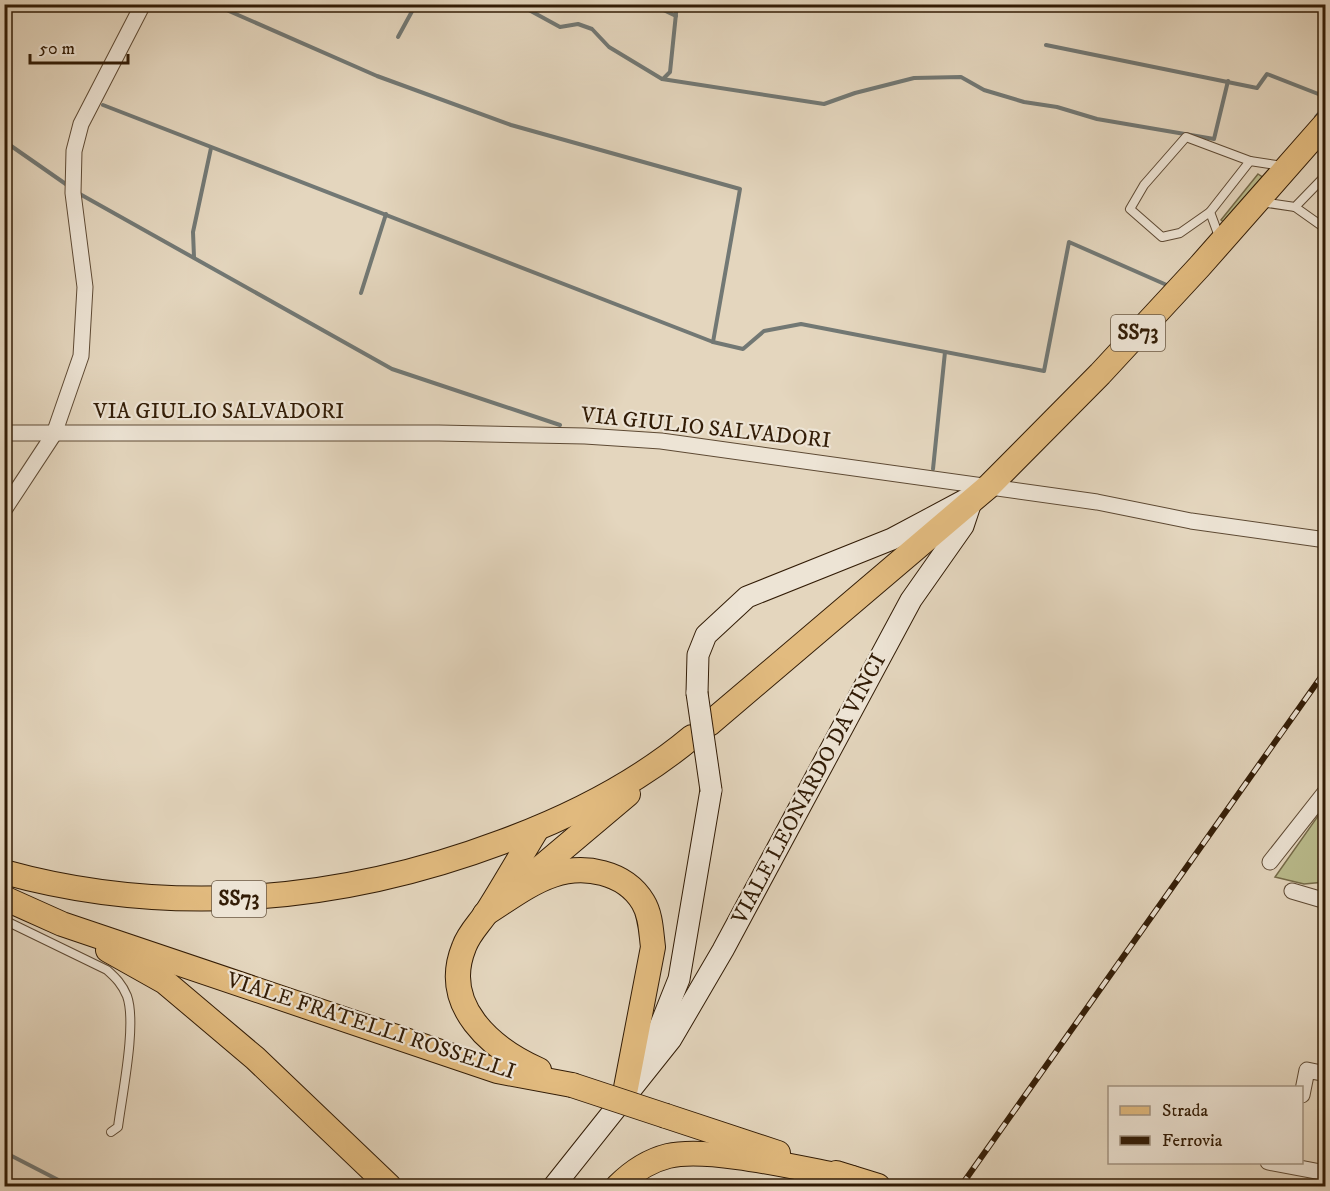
<svg xmlns="http://www.w3.org/2000/svg" width="1330" height="1191" viewBox="0 0 1330 1191" font-family="'IM FELL DW Pica',serif">
	<style>
		.green { fill: #babc8d; stroke: #766c4a; stroke-width: 1.5 }
		.lines { fill: none; stroke-linecap: round; stroke-linejoin: round }
		.stream { stroke: #727874; stroke-width: 4 }
		.service-casing { stroke: #5e4a34; stroke-width: 10 }
		.minor-casing { stroke: #5e4a34; stroke-width: 17 }
		.secondary-casing { stroke: #321c06; stroke-width: 23 }
		.primary-casing { stroke: #321c06; stroke-width: 26 }
		.service { stroke: #ede4d5; stroke-width: 8 }
		.minor { stroke: #ede4d5; stroke-width: 15 }
		.secondary { stroke: #ede4d5; stroke-width: 21 }
		.primary { stroke: #e2bb7f; stroke-width: 24 }
		.rail-casing { stroke: #321c06; stroke-width: 6 }
		.rail { stroke: #ede4d5; stroke-width: 4; stroke-dasharray: 11; stroke-linecap: butt }
		.secondary-bridge-casing { stroke: #321c06; stroke-width: 23; stroke-linecap: butt }
		.primary-bridge-casing { stroke: #321c06; stroke-width: 26; stroke-linecap: butt }
		.secondary-bridge { stroke: #ede4d5; stroke-width: 21 }
		.primary-bridge { stroke: #e2bb7f; stroke-width: 24 }
		.labels { text-anchor: middle; dominant-baseline: central; stroke-width: 4.5; stroke-linejoin: round; paint-order: stroke }
		.shield { fill: #ede4d5; stroke: #6a5844; stroke-width: 1.5 }
		.shield-label { font-size: 21px; font-weight: bold; fill: #321c06 }
		.street-label { font-size: 22px; fill: #321c06; stroke: #ede4d5 }
	</style>
	<rect width="100%" height="100%" fill="#e4d6be"/>
	<filter id="stains"><feTurbulence type="fractalNoise" baseFrequency=".00333" numOctaves="4"/><feColorMatrix values="0 0 0 0 .2 0 0 0 0 .09 0 0 0 0 .02 0 0 0 .5 -.17"/></filter>
	<radialGradient id="worn" r=".72"><stop offset=".6" stop-color="#630" stop-opacity="0"/><stop offset="1" stop-color="#630" stop-opacity=".3"/></radialGradient>
	<g class="green">
		<polygon points="1258,174 1264,178 1226,224 1221,220"/>
		<polygon points="1325,806 1325,882 1304,884 1275,877"/>
	</g>
	<g class="lines">
		<g class="stream">
			<polyline points="213,4 377,76 511,125 740,189 713,342"/>
			<polyline points="454,4 456,4"/>
			<polyline points="518,4 560,27 578,24 592,29 609,47 662,79 824,104 855,93 914,78 961,77 984,90 1024,102 1057,107 1097,119 1214,139 1228,81"/>
			<polyline points="651,4 676,16"/>
			<polyline points="398,37 416,4"/>
			<polyline points="1046,45 1257,88 1267,74 1326,97"/>
			<polyline points="663,79 670,72 677,4"/>
			<polyline points="103,105 713,342 743,349 764,331 801,324 1044,371 1069,242 1169,286"/>
			<polyline points="1316,117 1326,105"/>
			<polyline points="4,141 70,187"/>
			<polyline points="78,193 392,369 560,425"/>
			<polyline points="194,257 193,232 211,148"/>
			<polyline points="361,293 386,214"/>
			<polyline points="933,469 945,352"/>
			<polyline points="4,1152 70,1186"/>
		</g>
		<defs>
			<g id="service">
				<polyline points="1261,202 1295,207 1326,175"/>
				<polyline points="1295,207 1326,229"/>
				<polyline points="1210,212 1180,233 1162,237 1130,209 1144,185 1186,137 1250,161"/>
				<polyline points="1220,239 1210,212 1250,161 1283,166"/>
				<path d="M4,920L107,970C116,978 122,984 127,996C137,1024 122,1095 118,1127L111,1132"/>
			</g>
			<g id="minor">
				<polyline points="4,433 439,433 585,436 661,441 1097,502 1191,521 1326,540"/>
				<polyline points="4,510 54,434 81,356 85,287 73,193 74,151 81,124 143,4"/>
				<polyline points="1270,862 1326,791"/>
				<polyline points="1292,891 1326,901"/>
				<polyline points="1302,1095 1307,1070 1326,1074"/>
				<polyline points="1268,1162 1326,1173"/>
			</g>
			<g id="secondary">
				<polyline points="697,693 698,655 706,635 747,597 892,539 967,499"/>
				<polyline points="647,1059 679,979 711,790"/>
				<polyline points="554,1186 671,1039 723,950 911,600 963,526 971,502"/>
			</g>
			<g id="primary">
				<polyline points="709,724 989,486 1100,374 1200,266 1326,123"/>
				<path d="M537,829C520,857 504,885 487,912C479,924 469,933 464,947C440,1006 492,1049 539,1070"/>
				<path d="M4,872C170,918 342,902 502,842C570,817 637,783 692,737"/>
				<polyline points="526,880 628,794"/>
				<polyline points="4,898 62,924 497,1071 572,1085"/>
				<path d="M485,914C506,901 529,883 553,875C584,864 625,872 643,902C651,915 651,932 653,947L624,1098"/>
				<polyline points="108,950 165,982 255,1058 389,1186"/>
				<polyline points="666,1116 778,1153"/>
				<polyline points="836,1173 878,1186"/>
				<path d="M618,1186C632,1172 648,1161 668,1156C710,1146 806,1170 852,1178"/>
			</g>
		</defs>
		<use href="#service" class="service-casing"/>
		<use href="#minor" class="minor-casing"/>
		<use href="#secondary" class="secondary-casing"/>
		<use href="#primary" class="primary-casing"/>
		<use href="#service" class="service"/>
		<use href="#minor" class="minor"/>
		<use href="#secondary" class="secondary"/>
		<use href="#primary" class="primary"/>
		<defs>
			<polyline id="rail" points="961,1186 1326,670"/>
		</defs>
		<use href="#rail" class="rail-casing"/>
		<use href="#rail" class="rail"/>
		<defs>
			<polyline id="secondary-bridge" points="697,693 711,790"/>
			<polyline id="primary-bridge" points="572,1085 666,1116"/>
		</defs>
		<use href="#secondary-bridge" class="secondary-bridge-casing"/>
		<use href="#primary-bridge" class="primary-bridge-casing"/>
		<use href="#secondary-bridge" class="secondary-bridge"/>
		<use href="#primary-bridge" class="primary-bridge"/>
	</g>
	<g class="labels">
		<g class="shield">
			<rect x="1111" y="315" width="54" height="36" rx="4.5"/>
			<rect x="212" y="881" width="54" height="36" rx="4.5"/>
		</g>
		<g class="shield-label">
			<text x="1138" y="333">SS73</text>
			<text x="239" y="899">SS73</text>
		</g>
		<g class="street-label">
			<text x="219" y="411">VIA GIULIO SALVADORI</text>
			<text transform="translate(706 428) rotate(6)">VIA GIULIO SALVADORI</text>
			<text transform="translate(809 789) rotate(-62)">VIALE LEONARDO DA VINCI</text>
			<text transform="translate(371 1026) rotate(18)">VIALE FRATELLI ROSSELLI</text>
		</g>
	</g>
	<rect width="1330" height="1191" fill="none" stroke="#e4d6be" stroke-width="24"/>
	<rect x="6" y="6" width="1318" height="1179" fill="none" stroke="#321c06" stroke-width="3"/>
	<rect x="12" y="12" width="1306" height="1167" fill="none" stroke="#321c06" stroke-width="1.5"/>
	<rect x="1108" y="1086" width="195" height="78" fill="#ede4d5" stroke="#a29482" stroke-width="1.5"/>
	<rect x="1120" y="1106" width="30" height="9" fill="#e2bb7f" stroke="#a29482" stroke-width="1.5"/>
	<text x="1162" y="1116" font-size="18" fill="#321c06">Strada</text>
	<rect x="1120" y="1136" width="30" height="9" fill="#321c06" stroke="#a29482" stroke-width="1.5"/>
	<text x="1162" y="1146" font-size="18" fill="#321c06">Ferrovia</text>
	<path d="M30 54v9h98v-9" fill="none" stroke="#321c06" stroke-width="3"/>
	<text x="39" y="54" font-size="18" fill="#321c06" stroke="#ede4d5" stroke-width="4.5" paint-order="stroke">50 m</text>
	<rect width="100%" height="100%" filter="url(#stains)"/>
	<rect width="100%" height="100%" fill="url(#worn)"/>
</svg>
